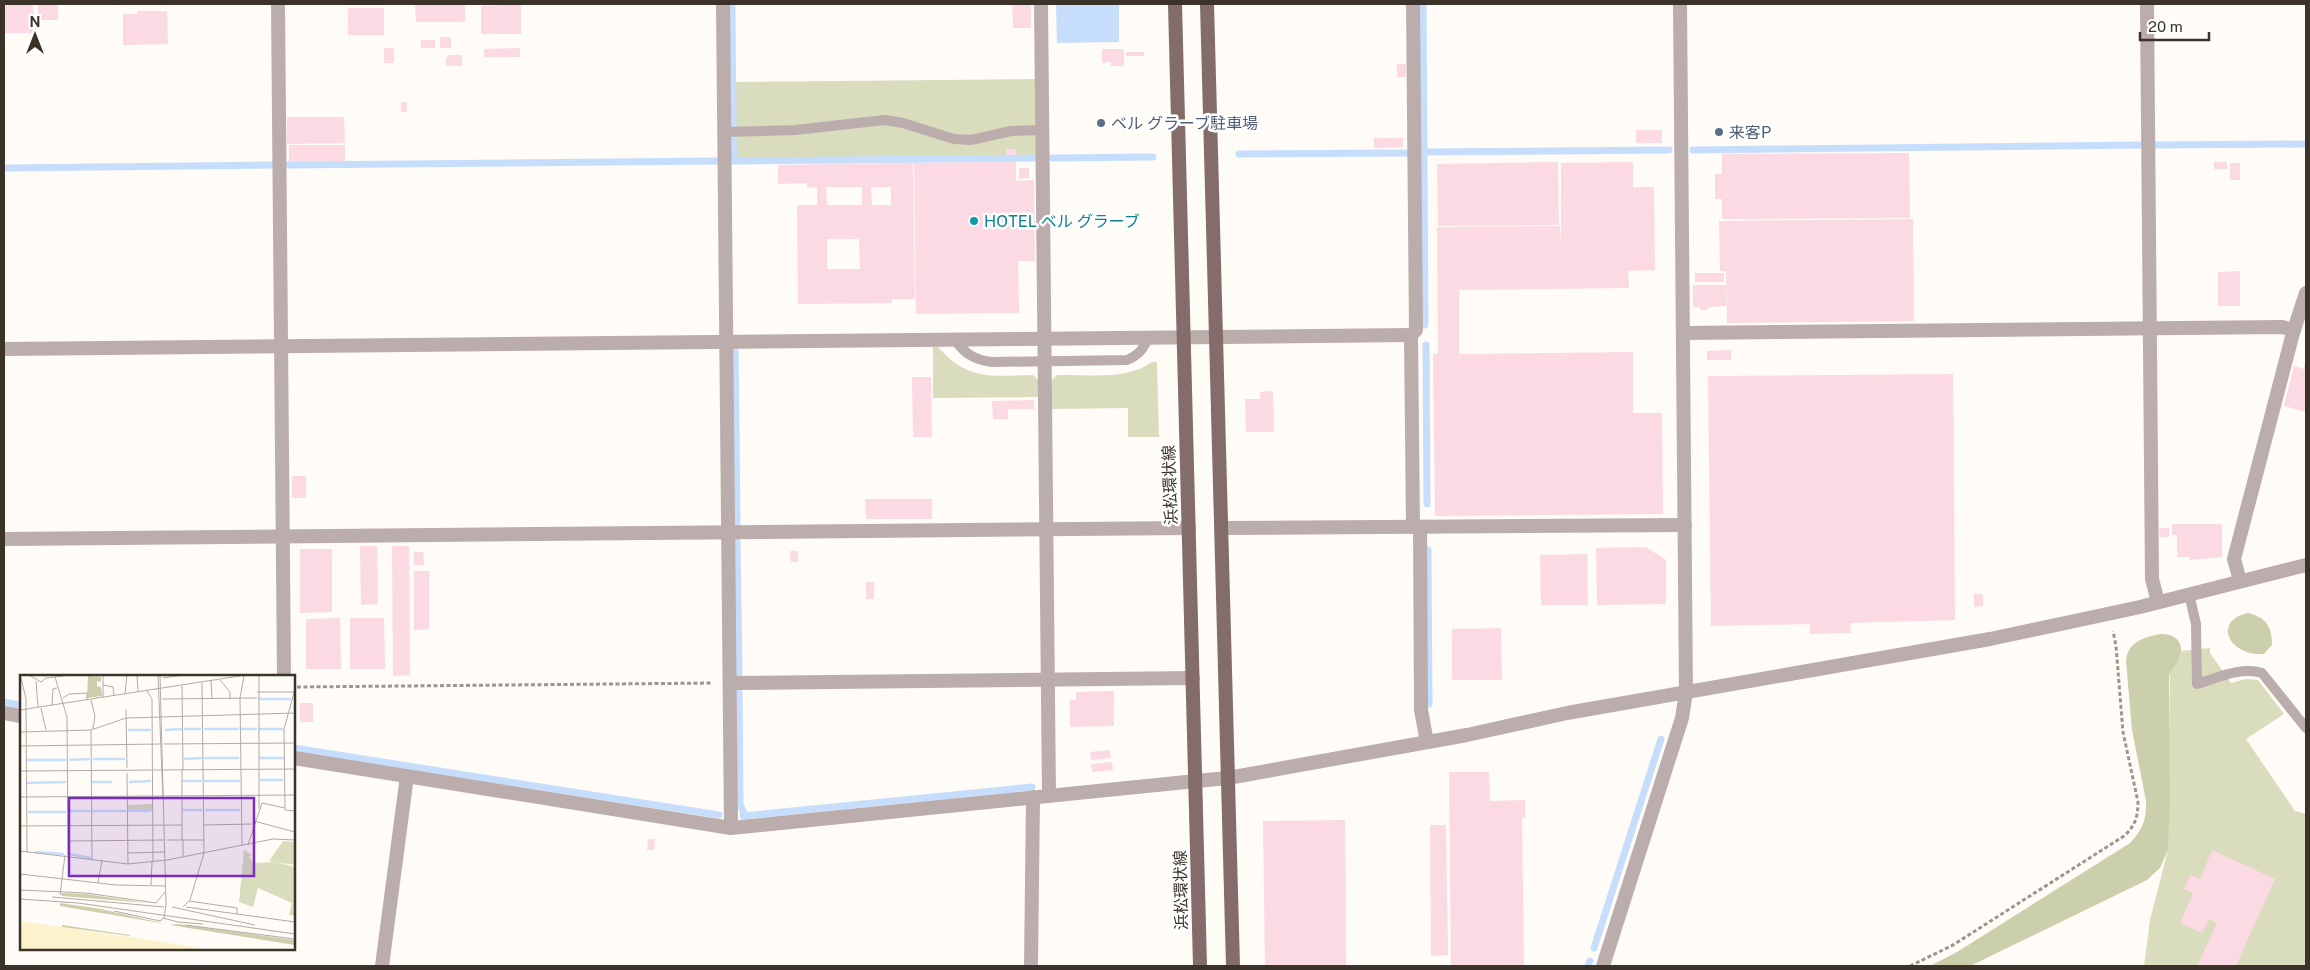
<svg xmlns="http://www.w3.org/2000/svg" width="2310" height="970" viewBox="0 0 2310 970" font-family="'Public Sans','Noto Sans JP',sans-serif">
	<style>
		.green { fill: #d9dcbd }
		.forest { fill: #cccfab }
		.water { fill: #c6defc }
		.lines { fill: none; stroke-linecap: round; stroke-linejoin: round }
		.stream { stroke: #c6defc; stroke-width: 7 }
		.building { fill: #fbdae3; fill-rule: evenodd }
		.path { stroke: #9c968f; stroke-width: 3; stroke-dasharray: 4 2.5; stroke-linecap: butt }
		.service { stroke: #bbadac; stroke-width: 10 }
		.minor { stroke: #bbadac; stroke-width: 14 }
		.tertiary { stroke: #bbadac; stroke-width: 14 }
		.primary { stroke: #846c6a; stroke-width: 14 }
		.service-dot { fill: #5c6f8a; stroke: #fff; stroke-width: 2 }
		.culture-dot { fill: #0f9aa8; stroke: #fff; stroke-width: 2 }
		.labels { text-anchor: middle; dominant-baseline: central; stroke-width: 5; stroke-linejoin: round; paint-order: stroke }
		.service-label { font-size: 16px; fill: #4e5e75; stroke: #fff; text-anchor: start }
		.culture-label { font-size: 16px; fill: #0d838f; stroke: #fff; text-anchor: start }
		.street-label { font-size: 16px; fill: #3b332a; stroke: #fff }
		.inset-river { fill: none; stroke: #c6defc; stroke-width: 2.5 }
		.inset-road { fill: none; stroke: #b1aba4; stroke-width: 1 }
		.view { fill: #7b2cbf; fill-opacity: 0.15; stroke: #7b2cbf; stroke-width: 2.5 }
		.inset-edge { fill: none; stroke: #3b332a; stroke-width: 2.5 }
	</style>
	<rect width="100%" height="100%" fill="#fffbf6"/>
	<g class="green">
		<polygon points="1035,79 1036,156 735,159 735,82"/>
		<path d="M933,347H938C968,381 991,376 1033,375L1038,380V397L933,398Z"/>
		<path d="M1152,362H1157L1159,437H1128V408L1052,409V380L1057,375C1088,374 1126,381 1152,362Z"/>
		<polygon points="2210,648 2210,653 2231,683 2246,679 2258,680 2284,714 2246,739 2295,811 2306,814 2306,966 2144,966 2150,920 2168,850 2170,671 2180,657 2181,651"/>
	</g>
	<g class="forest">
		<path d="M2248,613C2266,617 2272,627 2272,645L2264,654C2230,657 2211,621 2248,613Z"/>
		<path d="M2160,634C2173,633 2185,641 2180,656C2178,665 2170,668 2169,677L2170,797L2168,850L2160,868L2147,880L1970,966H1930L1957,952L2130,843C2142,831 2147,819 2146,801L2132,730L2126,661C2128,642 2142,638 2160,634Z"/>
	</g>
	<polygon class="water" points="1056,4 1119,4 1119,42 1057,43"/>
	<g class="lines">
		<g class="stream">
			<polyline points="732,4 733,125"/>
			<polyline points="1423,4 1425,325"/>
			<polyline points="733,139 734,161"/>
			<polyline points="2155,145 2306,144"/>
			<polyline points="1693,150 2141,145"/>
			<polyline points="1420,152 1669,150"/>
			<polyline points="1239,154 1408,153"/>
			<polyline points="1052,158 1153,157"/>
			<polyline points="732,161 1035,158"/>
			<polyline points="286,165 716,161"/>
			<polyline points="4,168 272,165"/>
			<polyline points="735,342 737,524"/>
			<polyline points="1426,345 1427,504"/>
			<polyline points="737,541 739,674"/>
			<polyline points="1428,550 1429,704"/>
			<polyline points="739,692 740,804 745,816"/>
			<polyline points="4,702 21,705"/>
			<polyline points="294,748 719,815"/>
			<polyline points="743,816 1032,787"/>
			<polyline points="1594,948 1661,739"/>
			<polyline points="1588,966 1590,961"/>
		</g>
	</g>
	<g class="building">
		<rect x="4" y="4" width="29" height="29"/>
		<rect x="38" y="4" width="20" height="16"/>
		<polygon points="415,4 465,4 465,22 416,22"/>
		<polygon points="521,4 521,34 481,34 481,6"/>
		<polygon points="1012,4 1031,4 1031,28 1013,28"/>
		<rect x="348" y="8" width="36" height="27"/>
		<polygon points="137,11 167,11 168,44 123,45 123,14 137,14"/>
		<rect x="440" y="37" width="11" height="11"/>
		<rect x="421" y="40" width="14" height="8"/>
		<rect x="384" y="48" width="10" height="15"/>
		<polygon points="520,48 520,57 484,57 484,49"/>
		<polygon points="1102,49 1124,49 1124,66 1111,66 1111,62 1102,63"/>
		<rect x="1126" y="52" width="18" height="4"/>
		<polygon points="449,55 462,55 462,66 446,66 446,57 449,57"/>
		<rect x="1397" y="64" width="9" height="13"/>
		<rect x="401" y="102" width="6" height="10"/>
		<polygon points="287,117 344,117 345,143 287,144"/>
		<rect x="1636" y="130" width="26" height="13"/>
		<polygon points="1374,138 1403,138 1403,147 1374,148"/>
		<rect x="289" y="145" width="56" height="16"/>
		<rect x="1006" y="149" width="10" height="6"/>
		<polygon points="1909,153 1910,218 1722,219 1722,199 1715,199 1715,174 1722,174 1722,154"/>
		<polygon points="1016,162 1016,181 1034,180 1035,261 1018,261 1019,313 916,314 914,163"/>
		<polygon points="1558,162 1559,225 1438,226 1437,164"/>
		<polygon points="1633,162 1633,187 1654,187 1655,270 1628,271 1629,288 1459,290 1459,354 1633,352 1633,413 1662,413 1663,514 1435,516 1433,354 1438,354 1437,227 1560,226 1561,247 1561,163"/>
		<rect x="2214" y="162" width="13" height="7"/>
		<path d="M913,163L915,299H892V303L798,304L797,205H817V187L807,188V183L778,184V165ZM826,187H862V205H827ZM871,187H891V205H872ZM827,239H859L860,269H827Z"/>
		<rect x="2230" y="163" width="10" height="17"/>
		<polygon points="1019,168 1029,168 1029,178 1019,179"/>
		<polygon points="1913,219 1914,321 1727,323 1726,271 1720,271 1719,221"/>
		<polygon points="2240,271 2240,306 2218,306 2218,272"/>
		<rect x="1695" y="273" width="29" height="9"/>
		<polygon points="1693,285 1726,285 1726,306 1708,307 1708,310 1700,310 1700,307 1693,307"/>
		<polygon points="1731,350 1731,360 1707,360 1707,351"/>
		<polygon points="2306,361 2306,412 2284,406 2294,366 2303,369"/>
		<polygon points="1953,374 1955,620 1850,623 1851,633 1810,634 1810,624 1711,626 1708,376"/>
		<polygon points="912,377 931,377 932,437 913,437"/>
		<polygon points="1273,391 1274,432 1246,432 1245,399 1260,399 1260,392"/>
		<polygon points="1034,400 1034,409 1008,409 1008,419 993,419 992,401"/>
		<rect x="292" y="476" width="14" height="22"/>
		<polygon points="865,499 932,499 932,519 866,519"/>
		<polygon points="2172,524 2222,524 2222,557 2190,560 2190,557 2177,557 2177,535 2172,535"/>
		<polygon points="2159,528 2169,528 2169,537 2160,537"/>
		<polygon points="360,546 377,546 378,604 361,605"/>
		<polygon points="392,546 409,546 410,675 393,676"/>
		<polygon points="1646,547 1666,560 1666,604 1597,605 1596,548"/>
		<polygon points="300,549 332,549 332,612 300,613"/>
		<polygon points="790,551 798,551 798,562 791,562"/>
		<polygon points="414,552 423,552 424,565 414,565"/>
		<polygon points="1587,554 1588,605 1541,605 1540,555"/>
		<polygon points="414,571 429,571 429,629 414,630"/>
		<rect x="866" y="582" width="8" height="17"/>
		<polygon points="1974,594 1983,594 1983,606 1974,607"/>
		<polygon points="340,618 341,669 306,669 306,619"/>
		<polygon points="350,618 384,618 385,669 350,669"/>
		<polygon points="1501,628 1502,680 1452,680 1452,629"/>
		<polygon points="1114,691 1114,726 1070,727 1070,700 1076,700 1076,692"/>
		<rect x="300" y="703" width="13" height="19"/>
		<polygon points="1110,750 1111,758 1091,760 1090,752"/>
		<polygon points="1112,762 1113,770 1092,772 1091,764"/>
		<polygon points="1449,772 1489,772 1490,801 1525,800 1525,818 1522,818 1524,966 1451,966"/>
		<polygon points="1345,820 1346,966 1265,966 1263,821"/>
		<polygon points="1430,825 1446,825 1448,955 1431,956"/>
		<polygon points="648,839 655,839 654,850 647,850"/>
		<polygon points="2212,850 2275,879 2236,966 2197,966 2217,923 2209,919 2202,933 2180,923 2193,893 2184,889 2190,875 2200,879"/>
	</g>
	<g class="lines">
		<g class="path">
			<polyline points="297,687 713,683"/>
			<path d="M1910,966L1953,945L2124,836C2135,826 2138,817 2138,802L2123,732L2116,646L2113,631"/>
		</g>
		<g class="service">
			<polyline points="725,132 795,130 885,120 903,123 954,139 971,140 1011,131 1043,130"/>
			<path d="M955,340C965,354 975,360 992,362L1127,360C1139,355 1143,349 1148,338"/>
			<path d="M2189,594L2196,624L2197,684C2217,678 2242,666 2262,673L2306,728"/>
		</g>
		<g class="minor">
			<polyline points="278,4 284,676"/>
			<polyline points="723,4 731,828"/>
			<polyline points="1041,4 1049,796"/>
			<polyline points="2147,4 2152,579 2158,602"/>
			<polyline points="1683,333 2282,327 2294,330"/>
			<polyline points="4,349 1411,335"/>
			<polyline points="1413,527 1411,335 1416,330 1413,4"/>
			<polyline points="1222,528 1685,525"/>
			<polyline points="1420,528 1421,710 1427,742"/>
			<polyline points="4,539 1189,528"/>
			<polyline points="2240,581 2234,559 2293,333 2306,293"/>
			<polyline points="730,683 1193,678"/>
			<polyline points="4,713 21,716"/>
			<polyline points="294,758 731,828 1196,781"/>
			<polyline points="382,966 407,776"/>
			<polyline points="1031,966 1033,797"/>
			<polyline points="1603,966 1682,718 1686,692 1680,4"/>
		</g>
		<polyline class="tertiary" points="1196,781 1228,778 1467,735 1567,713 1990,639 2140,607 2306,565"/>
		<g class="primary">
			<polyline points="1175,4 1200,966"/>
			<polyline points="1207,4 1233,966"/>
		</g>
	</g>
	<g class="service-dot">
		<circle cx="1101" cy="123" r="5"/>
		<circle cx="1719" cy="132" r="5"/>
	</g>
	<circle class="culture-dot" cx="974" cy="221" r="5"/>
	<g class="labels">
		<g class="service-label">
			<text x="1111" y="123">ベル グラーブ駐車場</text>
			<text x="1729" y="132">来客P</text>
		</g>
		<g class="culture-label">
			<text x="984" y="221">HOTEL ベル グラーブ</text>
		</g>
		<g class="street-label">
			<text transform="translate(1170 485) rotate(-92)">浜松環状線</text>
			<text transform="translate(1181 890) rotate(-91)">浜松環状線</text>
		</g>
	</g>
	<g transform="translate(20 675)">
		<rect width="275" height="275" fill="#fffbf6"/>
		<path d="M132,129V136H108V130ZM263,166L275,167V190L249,186ZM224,175L232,180L229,182L233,188L255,187L275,192V241L269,240L272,228L238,213L233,232L219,227Z" fill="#d9dcbd"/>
		<path d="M68,1L81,2V7L77,6V11L81,12L82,21L67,23ZM41,218L66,219L127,228L42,221ZM40,228L81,234L146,249L40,231ZM158,249L275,265V270L150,250ZM42,250L110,260V261L42,252Z" fill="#cccfab"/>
		<path d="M0,246L143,267L190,275H0Z" fill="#fcf2cc"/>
		<path class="inset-river" d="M238,24H271M164,54H181M184,54H219M221,54H237M239,54H263M108,55H131M145,55L162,54M184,83H219M239,83H264M73,84H105M164,84L182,83M7,85H46M49,85L70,84M240,105H263M163,106H182M184,106H220M72,107H92M109,107L131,106M7,108L46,107M163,135H182M185,135H220M49,136H70M72,136H106M108,136H131M8,137H46M15,177L44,179M49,179L71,183"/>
		<path class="inset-road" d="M9,0L21,7L26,3L51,0M73,0H91M83,0V22M117,0L118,16M138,0L143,124M140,0L146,229M239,0V134M35,2L47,42L48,180M1,3L6,24L7,177M143,3L163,0M200,5L210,17V24M16,6L18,32M191,6L192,24M83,10L93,12L94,20M162,11L163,95M275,14L264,54L265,135L275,136M127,16L132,24L133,187M237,17H274M105,19L107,0M43,23L49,19L67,18V25M142,24L237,23M71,25L75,41L73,54M32,31L33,14L37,13M21,33L26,55M106,34L107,93M0,35L226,0M71,55L72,184M0,57L71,55L106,43L275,38M144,69L275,68M0,71L141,69M162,95V165M0,96L275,94M107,98L108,189M0,122L275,120M234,146L275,157M184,150L232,149M0,151L162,150M147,165H184M163,165V182M48,166L144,165M228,170L242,128L265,133M222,171L220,23L224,1M0,176L108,189L147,185L253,164L275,165M108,178L145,177M0,199L96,210L145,211M78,208L82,185M131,210L132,187M0,215L66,218L136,228L145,217M40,220L45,180M32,222L144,232M0,224L58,228L275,259M169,226L217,233V239M152,232L235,250M163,232L170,225L184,178L182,8M166,232L275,247M94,236L140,246L144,243L146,229M143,243L158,247M158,247L183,249M165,250L275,264"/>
		<path class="view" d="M49,123H234V201H49Z"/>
		<rect width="275" height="275" class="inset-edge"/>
	</g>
	<rect width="2310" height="970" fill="none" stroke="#3b332a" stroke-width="10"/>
	<g transform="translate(35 35)" stroke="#ffffff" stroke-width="4" paint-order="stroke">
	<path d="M0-4L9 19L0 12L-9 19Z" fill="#3b332a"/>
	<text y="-8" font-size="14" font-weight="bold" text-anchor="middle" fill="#3b332a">N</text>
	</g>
	<path d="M2140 32v8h69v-8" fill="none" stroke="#3b332a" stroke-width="2.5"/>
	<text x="2148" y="32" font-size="15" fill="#3b332a" stroke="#ffffff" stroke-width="4" paint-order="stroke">20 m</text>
</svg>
